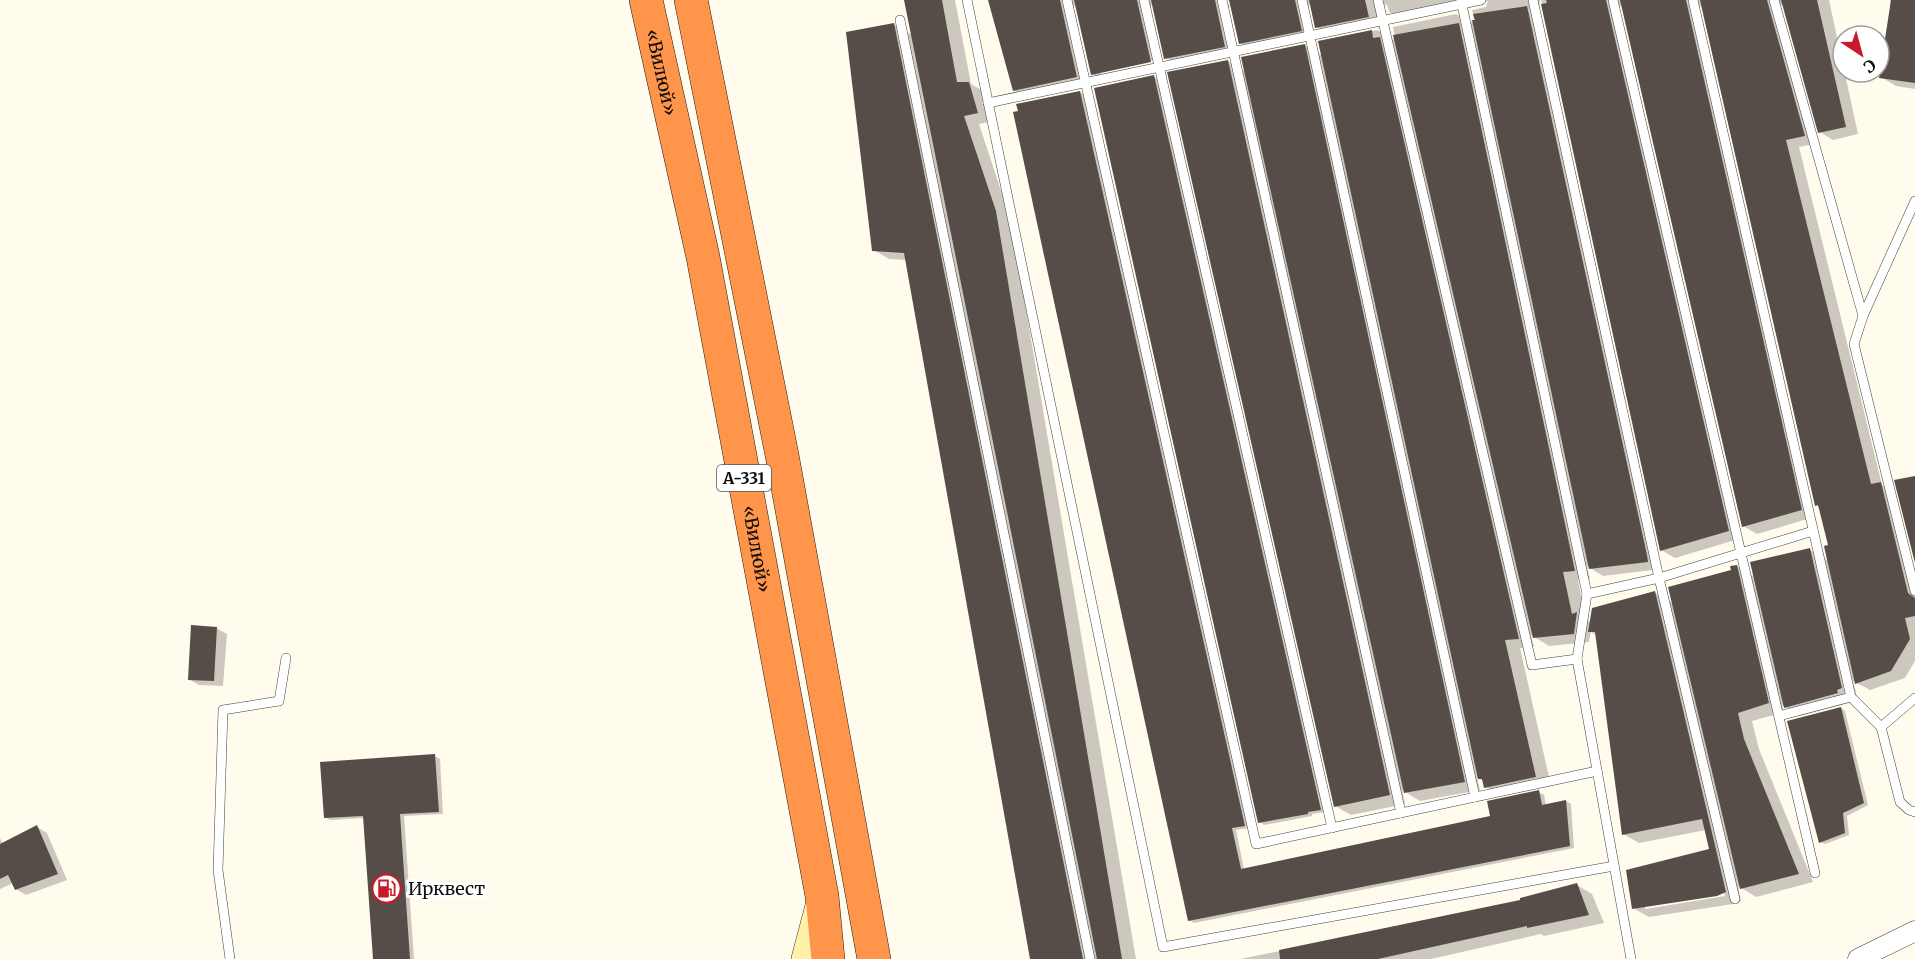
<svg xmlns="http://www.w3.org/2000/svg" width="1915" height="959" viewBox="0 0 1915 959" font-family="Merriweather,serif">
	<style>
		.shadow { fill: #0003; fill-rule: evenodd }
		.building { fill: #564d48 }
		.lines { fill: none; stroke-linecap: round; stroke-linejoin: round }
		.lane-casing { stroke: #404040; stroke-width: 10 }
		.street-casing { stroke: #404040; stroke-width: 21 }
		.secondary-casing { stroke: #2f2f2f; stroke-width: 28 }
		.highway-casing { stroke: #1e1e1e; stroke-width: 34 }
		.lane { stroke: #fff; stroke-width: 9 }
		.street { stroke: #fff; stroke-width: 20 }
		.secondary { stroke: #fff1a8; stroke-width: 27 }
		.highway { stroke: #ff944b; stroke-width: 33 }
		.labels { text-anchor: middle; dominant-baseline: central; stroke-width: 6; stroke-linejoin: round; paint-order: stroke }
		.shield { fill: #fff; stroke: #565656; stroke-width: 1.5 }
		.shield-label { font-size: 16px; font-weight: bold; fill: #0d0d0d }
		.street-label { font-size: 18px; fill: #0d0d0d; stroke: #fff }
		.poi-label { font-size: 18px; fill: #0d0d0d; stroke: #fff; text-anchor: start }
	</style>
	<rect width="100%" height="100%" fill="#fffbed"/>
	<g class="shadow">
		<polygon points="905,0 955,0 971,84 985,92 993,121 979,124 1011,221 1136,959 1032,959 907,260 889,259 874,250 893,24 912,35"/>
		<path d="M990,0H1222L1230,5L1228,10L1238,54L1179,66L1166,58L1153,1L1150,10L1164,69L1105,81L1092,74L1076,1L1073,10L1090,85L1027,98L1014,90ZM1158,59L1159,62L1101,74V71Z"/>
		<polygon points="1228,0 1474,0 1403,19 1389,12 1387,4 1384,6 1387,23 1330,35 1316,27 1311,1 1308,9 1314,38 1253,51 1240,43 1231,2"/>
		<path d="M1474,0H1540L1539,10L1661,569L1603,576L1587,566L1590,579L1578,580L1586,619L1591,622L1655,593L1673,603L1732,571L1737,566L1755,577L1810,550L1829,561L1830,546L1820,507L1816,505L1701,5L1699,10L1814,517L1757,534L1743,526L1622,3L1619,10L1742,538L1675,558L1661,550L1541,0H1829L1858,134L1833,140L1820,132L1783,3L1781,6L1780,10L1818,143L1799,147L1882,485L1894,491L1915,575V661L1905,678L1870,690L1853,681L1857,697L1853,702L1800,716L1782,705L1784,712L1752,721L1759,749L1813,882L1756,897L1738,886L1741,901L1733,904L1649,917L1633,908L1710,850L1706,830L1639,843L1623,834L1597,636L1591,632L1589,642L1549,646L1531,635L1534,647L1520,648L1551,786L1501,796L1486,787L1484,781L1477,777L1480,790L1420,801L1402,790L1405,804L1351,815L1335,806L1228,61L1246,72L1304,45L1323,56L1320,42L1377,30L1396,41L1393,27L1456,14L1475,24L1472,10L1486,7L1488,1L1481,3ZM1724,893L1725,896L1645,909V906Z"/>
		<polygon points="1890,0 1915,0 1915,89 1896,86 1881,77 1891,6"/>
		<polygon points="1154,77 1159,79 1325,812 1312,814 1312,816 1264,825 1260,822"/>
		<polygon points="1080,92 1085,95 1249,828 1236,830 1244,869 1492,817 1539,792 1544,795 1546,805 1566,801 1571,804 1574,848 1194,923 1189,920"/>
		<polygon points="216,628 227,634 223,686 199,685 189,679"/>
		<polygon points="1841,708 1845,711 1868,805 1847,816 1849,835 1825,844 1821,842"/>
		<polygon points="435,756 440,759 443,814 404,816 414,959 374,959 365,818 330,820 325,817"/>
		<polygon points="37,827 47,833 67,880 26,895 16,889 13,883 0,889 0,838 3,844"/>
		<polygon points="1577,885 1592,894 1604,923 1544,936 1541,934 1431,959 1240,959 1522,902"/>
	</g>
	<g class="building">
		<polygon points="904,0 942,0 957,82 969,82 978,113 964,116 996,211 1122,959 1097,959"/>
		<polygon points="988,0 1060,0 1077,77 1013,91"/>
		<polygon points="1074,0 1137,0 1151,62 1091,75"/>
		<polygon points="1151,0 1215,0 1225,47 1164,59"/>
		<polygon points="1229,0 1295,0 1302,31 1239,44"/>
		<polygon points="1309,0 1365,0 1369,17 1315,28"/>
		<polygon points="1546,0 1606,0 1729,531 1660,551 1541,4 1547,3"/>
		<polygon points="1620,0 1686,0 1802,510 1742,527"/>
		<polygon points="1700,0 1767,0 1805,136 1786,140 1871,484 1881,482 1908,593 1915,598 1915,616 1905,618 1910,639 1891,671 1855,684 1824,546 1828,545 1818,505 1815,506"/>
		<polygon points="1781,0 1817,0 1846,127 1818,133"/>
		<polygon points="1891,0 1915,0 1915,83 1879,78"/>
		<polygon points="1527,6 1647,555 1648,562 1589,569 1472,20 1475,20 1473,14"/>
		<polygon points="894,23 1083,959 1030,959 904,253 872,251 846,32"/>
		<polygon points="1459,23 1575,571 1563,572 1572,614 1577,612 1574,634 1533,638 1393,35"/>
		<polygon points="1372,30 1373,38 1380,37 1519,639 1505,640 1536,777 1484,788 1482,779 1478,779 1318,41"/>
		<polygon points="1305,44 1465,782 1404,793 1241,57"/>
		<polygon points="1228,60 1390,795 1334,807 1167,72"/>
		<polygon points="1154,75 1321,810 1308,812 1308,814 1258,823 1094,88"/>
		<polygon points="1080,91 1245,826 1232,828 1241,869 1490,816 1487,801 1539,790 1542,805 1566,800 1570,846 1188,921 1013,112 1018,111 1016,104"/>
		<polygon points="1915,476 1915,563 1894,480"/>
		<polygon points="1810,548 1842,688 1837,690 1838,693 1784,708 1750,562"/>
		<polygon points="1737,565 1769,703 1738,713 1744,739 1799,874 1740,889 1668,587 1731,570 1730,566"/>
		<polygon points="1655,591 1726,892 1717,896 1632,909 1626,870 1709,849 1702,819 1622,835 1595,632 1588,632 1592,608"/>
		<polygon points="191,625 217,627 214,681 188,680"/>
		<polygon points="1841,707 1864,803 1843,813 1845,833 1819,843 1787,721"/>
		<polygon points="435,754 439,812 400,814 410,959 373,959 363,816 324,818 320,762"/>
		<polygon points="37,825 58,874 15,890 8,875 0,879 0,844"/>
		<polygon points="1577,883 1589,915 1527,928 1527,926 1378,959 1280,959 1279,950 1520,900 1520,898"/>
	</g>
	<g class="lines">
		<defs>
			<g id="lane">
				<polyline points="967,0 1163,947 1614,866"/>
				<polyline points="1067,0 1256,844 1597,771"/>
				<polyline points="1144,0 1332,828"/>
				<polyline points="1222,0 1401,813"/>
				<polyline points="1302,0 1475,797"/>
				<polyline points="1378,0 1532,665 1577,659 1631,959"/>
				<polyline points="1461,0 1587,594"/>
				<polyline points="1533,0 1659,578 1813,531"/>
				<polyline points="1613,0 1815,873"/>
				<polyline points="1693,0 1851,697 1881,727"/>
				<polyline points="1774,0 1863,316"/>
				<polyline points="900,20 1090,959"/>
				<polyline points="988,103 1481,0"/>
				<polyline points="1915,201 1863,316 1854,344 1915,591"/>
				<polyline points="1577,659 1587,594 1659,578 1735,899"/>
				<polyline points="1915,698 1881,727 1900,802 1909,810 1915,812"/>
				<polyline points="1779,716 1851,697"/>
				<polyline points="230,959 218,870 223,710 279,701 286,658"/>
			</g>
			<polyline id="street" points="1858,959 1915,931"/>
			<polyline id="secondary" points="805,959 819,906"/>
			<g id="highway">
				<path id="s1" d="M646,0L703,257L822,896L828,959"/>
				<polyline points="691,0 782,455 874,959"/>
			</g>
		</defs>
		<use href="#lane" class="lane-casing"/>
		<use href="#street" class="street-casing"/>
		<use href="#secondary" class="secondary-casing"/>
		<use href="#highway" class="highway-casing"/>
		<use href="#lane" class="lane"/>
		<use href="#street" class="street"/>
		<use href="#secondary" class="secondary"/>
		<use href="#highway" class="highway"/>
	</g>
	<defs>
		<symbol id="fuel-ring" viewBox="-11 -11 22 22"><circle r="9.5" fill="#fff" stroke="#c9192a" stroke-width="1.5"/><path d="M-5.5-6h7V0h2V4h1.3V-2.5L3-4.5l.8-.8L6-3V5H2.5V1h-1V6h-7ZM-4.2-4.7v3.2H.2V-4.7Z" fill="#c9192a"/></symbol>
	</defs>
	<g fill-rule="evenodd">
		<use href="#fuel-ring" x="370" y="872" width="33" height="33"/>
	</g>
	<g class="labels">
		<rect class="shield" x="717" y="465" width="54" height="26" rx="4.5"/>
		<g class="shield-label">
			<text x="744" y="478">А-331</text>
		</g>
		<g class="street-label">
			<text stroke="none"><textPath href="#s1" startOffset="74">«Вилюй»</textPath></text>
			<text stroke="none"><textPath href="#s1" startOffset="560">«Вилюй»</textPath></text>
		</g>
		<g class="poi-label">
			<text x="408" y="888">Ирквест</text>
		</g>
	</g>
	<g transform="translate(1861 54) rotate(144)"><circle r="28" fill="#ffffff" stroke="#9e9e9e" stroke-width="1.5"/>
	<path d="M0-4.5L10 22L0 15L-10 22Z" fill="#c9192a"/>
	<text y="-9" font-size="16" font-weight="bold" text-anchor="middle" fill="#0d0d0d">С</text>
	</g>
</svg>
